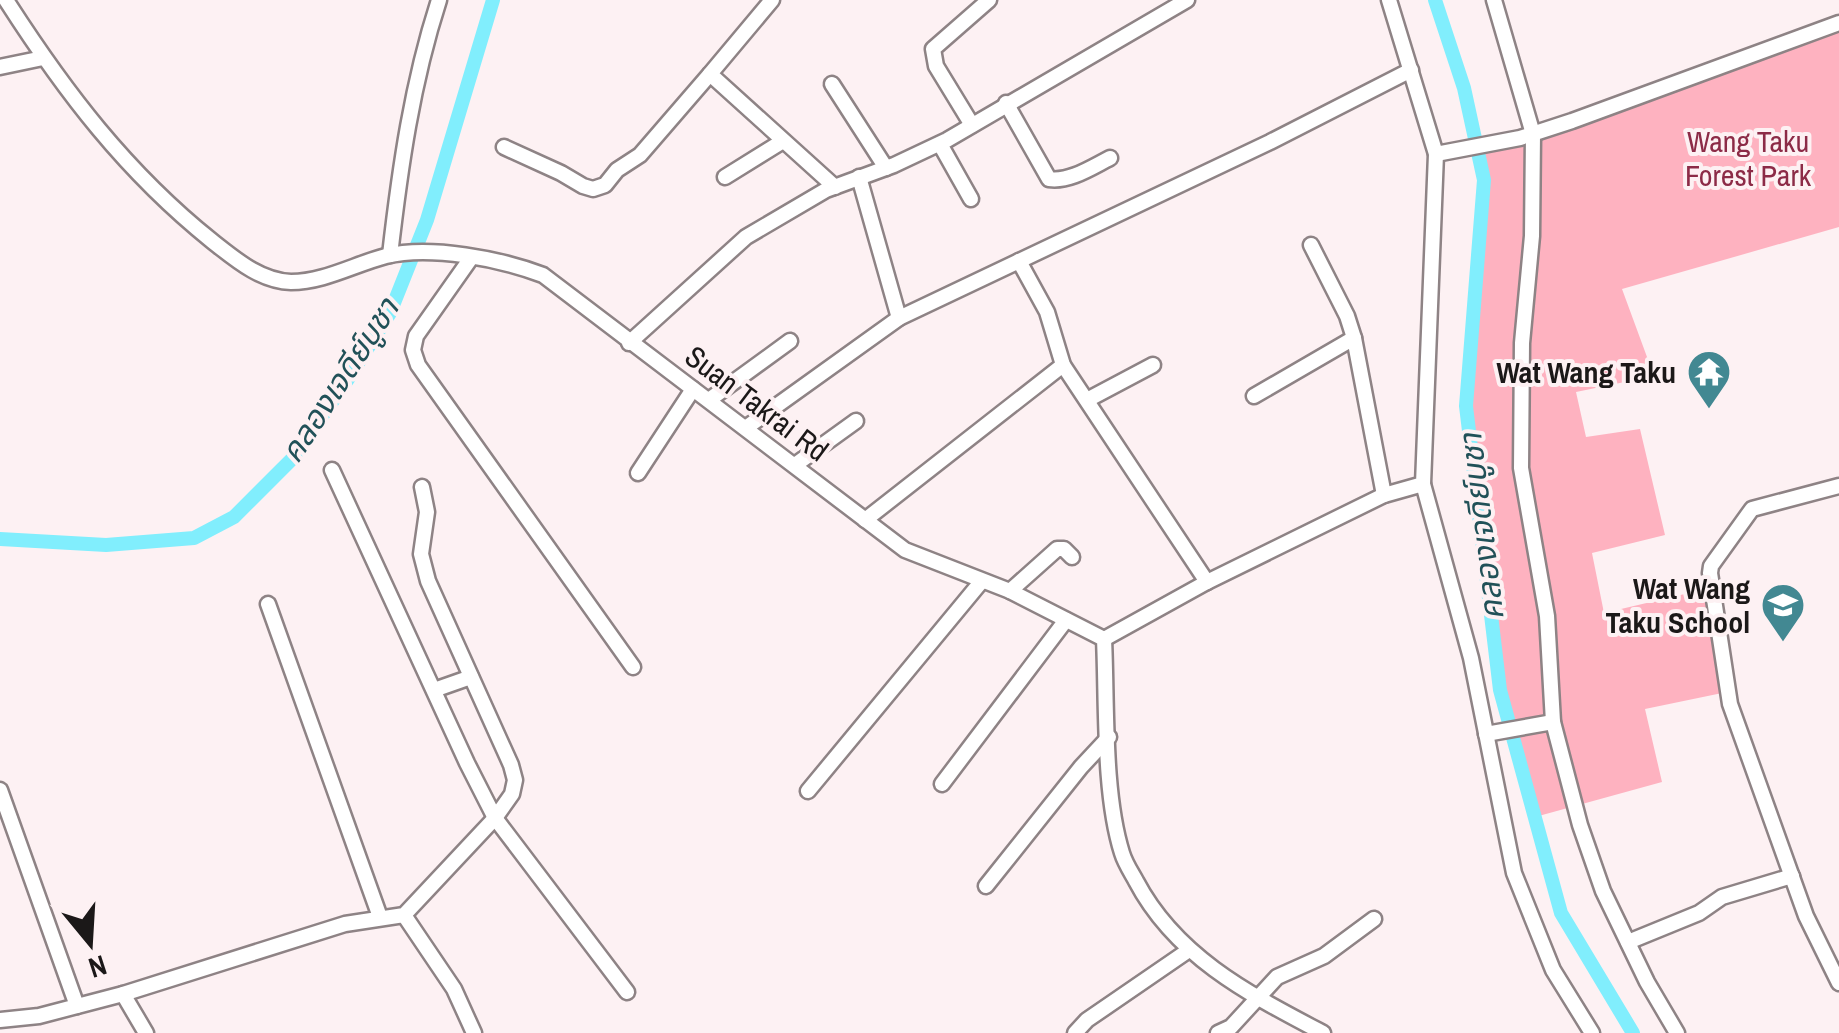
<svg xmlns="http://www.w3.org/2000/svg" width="1839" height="1033" viewBox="0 0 1839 1033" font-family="'Archivo Narrow','Noto Sans Thai',sans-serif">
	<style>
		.green { fill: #feb2c0 }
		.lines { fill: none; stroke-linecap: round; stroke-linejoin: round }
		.canal { stroke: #81eefd; stroke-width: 14 }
		.minor-casing { stroke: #8e8385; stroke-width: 19 }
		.minor { stroke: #fff; stroke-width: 14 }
		.labels { text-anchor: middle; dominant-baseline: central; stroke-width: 8; stroke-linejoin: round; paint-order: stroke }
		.park-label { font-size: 30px; fill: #8c2b47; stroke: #fdf1f3 }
		.poi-label { font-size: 30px; font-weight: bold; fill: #1b1818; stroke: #fdf1f3; text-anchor: end }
		.street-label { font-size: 30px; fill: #1b1818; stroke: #fdf1f3 }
		.water-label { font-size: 32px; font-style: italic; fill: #215158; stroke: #fdf1f3 }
	</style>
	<rect width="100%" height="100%" fill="#fdf1f3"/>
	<polygon class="green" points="1839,32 1839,227 1622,289 1654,376 1576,392 1586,437 1640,429 1665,535 1592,553 1604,613 1706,589 1727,692 1645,709 1662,782 1535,817 1500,690 1466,406 1484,180 1477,147 1541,139 1640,99"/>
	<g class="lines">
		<g class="canal">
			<polyline points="1435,0 1464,88 1484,180 1466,406 1500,690 1561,913 1633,1033"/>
			<polyline points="0,539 106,545 194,538 234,517 292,459 348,379 390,313 427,220 493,0"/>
		</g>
		<defs>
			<g id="minor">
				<path d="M6,0C65,92 126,172 212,241C235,259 260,281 291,282C324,282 355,264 386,256C430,245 501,259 543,275L905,550L1010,591L1104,639C1107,703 1103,793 1122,853C1125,863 1131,872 1136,881C1176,957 1249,994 1323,1033"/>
				<polyline points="772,0 710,74 835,187"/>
				<polyline points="1494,0 1533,134 1532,236 1522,343 1521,468 1547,616 1553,722 1580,825 1603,891 1647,982 1677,1033"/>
				<polyline points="0,67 43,58"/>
				<polyline points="832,84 886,168"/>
				<path d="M1006,103L1049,179C1070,182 1092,167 1110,158"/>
				<polyline points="972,125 936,66 933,49 989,0"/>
				<polyline points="940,144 971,199"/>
				<polyline points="504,147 561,173 583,186 593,189 605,185 617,170 640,155 710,74"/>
				<polyline points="1436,154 1520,138 1572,121 1839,23"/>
				<polyline points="725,177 783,141"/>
				<polyline points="1311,245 1347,316 1354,338 1384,495"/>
				<path d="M390,255C400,168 412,83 439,0"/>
				<polyline points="471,258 416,336 413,350 418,365 633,667"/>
				<polyline points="1019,261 1047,312 1063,365 1207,582"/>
				<polyline points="899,318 1270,142 1411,70"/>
				<polyline points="629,343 746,237 826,190 894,165 947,140 1187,0"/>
				<polyline points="1254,396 1354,338"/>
				<polyline points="709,400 790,341"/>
				<polyline points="1087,400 1153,365"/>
				<polyline points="747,427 899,318 859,177"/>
				<polyline points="795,465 856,421"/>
				<polyline points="332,470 467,763 495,818 627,992"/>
				<polyline points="638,473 693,389"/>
				<polyline points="1423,484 1471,658 1514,873 1553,970 1592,1033"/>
				<polyline points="1839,486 1752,509 1711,566 1710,573 1730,704 1806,916 1839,983"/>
				<polyline points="865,520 1063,365"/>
				<polyline points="1010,591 1057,549 1064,549 1072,557"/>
				<polyline points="268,604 380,917"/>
				<polyline points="1104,639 1207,582 1384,495 1423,484 1436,154 1389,0"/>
				<polyline points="434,690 471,677"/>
				<polyline points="1486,734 1553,722"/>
				<polyline points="942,784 1066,620"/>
				<polyline points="0,790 77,1006"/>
				<polyline points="808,791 981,582"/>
				<polyline points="986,886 1081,767 1109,737"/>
				<polyline points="404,915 454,989 474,1033"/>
				<polyline points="1628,942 1699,913 1722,897 1792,876"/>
				<polyline points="123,994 146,1033"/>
				<polyline points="0,1020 39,1016 123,994 345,924 404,915 495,818 512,794 515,780 511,765 428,581 421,554 427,512 422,487"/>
				<polyline points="1075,1033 1087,1020 1189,950"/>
				<polyline points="1218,1033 1231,1027 1277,977 1324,956 1374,919"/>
			</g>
		</defs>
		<use href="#minor" class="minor-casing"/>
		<use href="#minor" class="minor"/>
	</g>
	<defs>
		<symbol id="temple-pin" viewBox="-11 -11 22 30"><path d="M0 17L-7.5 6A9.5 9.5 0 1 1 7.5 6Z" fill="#428892" stroke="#fdf1f3"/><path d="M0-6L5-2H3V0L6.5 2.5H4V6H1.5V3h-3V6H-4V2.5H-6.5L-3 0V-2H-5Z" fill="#fff"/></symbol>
		<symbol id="school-pin" viewBox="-11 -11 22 30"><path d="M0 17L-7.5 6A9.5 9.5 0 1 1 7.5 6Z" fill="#428892" stroke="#fdf1f3"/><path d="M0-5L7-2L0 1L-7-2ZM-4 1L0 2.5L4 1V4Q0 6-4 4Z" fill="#fff"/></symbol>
	</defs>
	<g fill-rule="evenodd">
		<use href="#temple-pin" x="1684" y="347" width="50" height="68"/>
		<use href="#school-pin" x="1758" y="580" width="50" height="68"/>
	</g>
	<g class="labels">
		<g class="park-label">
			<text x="1748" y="141">Wang Taku<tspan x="1748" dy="34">Forest Park</tspan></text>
		</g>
		<g class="poi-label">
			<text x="1676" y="372">Wat Wang Taku</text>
			<text x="1750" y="588">Wat Wang<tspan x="1750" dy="34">Taku School</tspan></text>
		</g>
		<g class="street-label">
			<text transform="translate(757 403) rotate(37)">Suan Takrai Rd</text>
		</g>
		<g class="water-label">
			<text transform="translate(339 380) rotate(-57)">คลองเจดีย์บูชา</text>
			<text transform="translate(1481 527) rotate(-97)">คลองเจดีย์บูชา</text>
		</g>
	</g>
	<g transform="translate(90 943) rotate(162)" stroke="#fdf1f3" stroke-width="8" paint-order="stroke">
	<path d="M0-8L18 38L0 25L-18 38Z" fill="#1b1818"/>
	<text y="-15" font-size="28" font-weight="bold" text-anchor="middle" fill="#1b1818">N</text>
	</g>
</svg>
